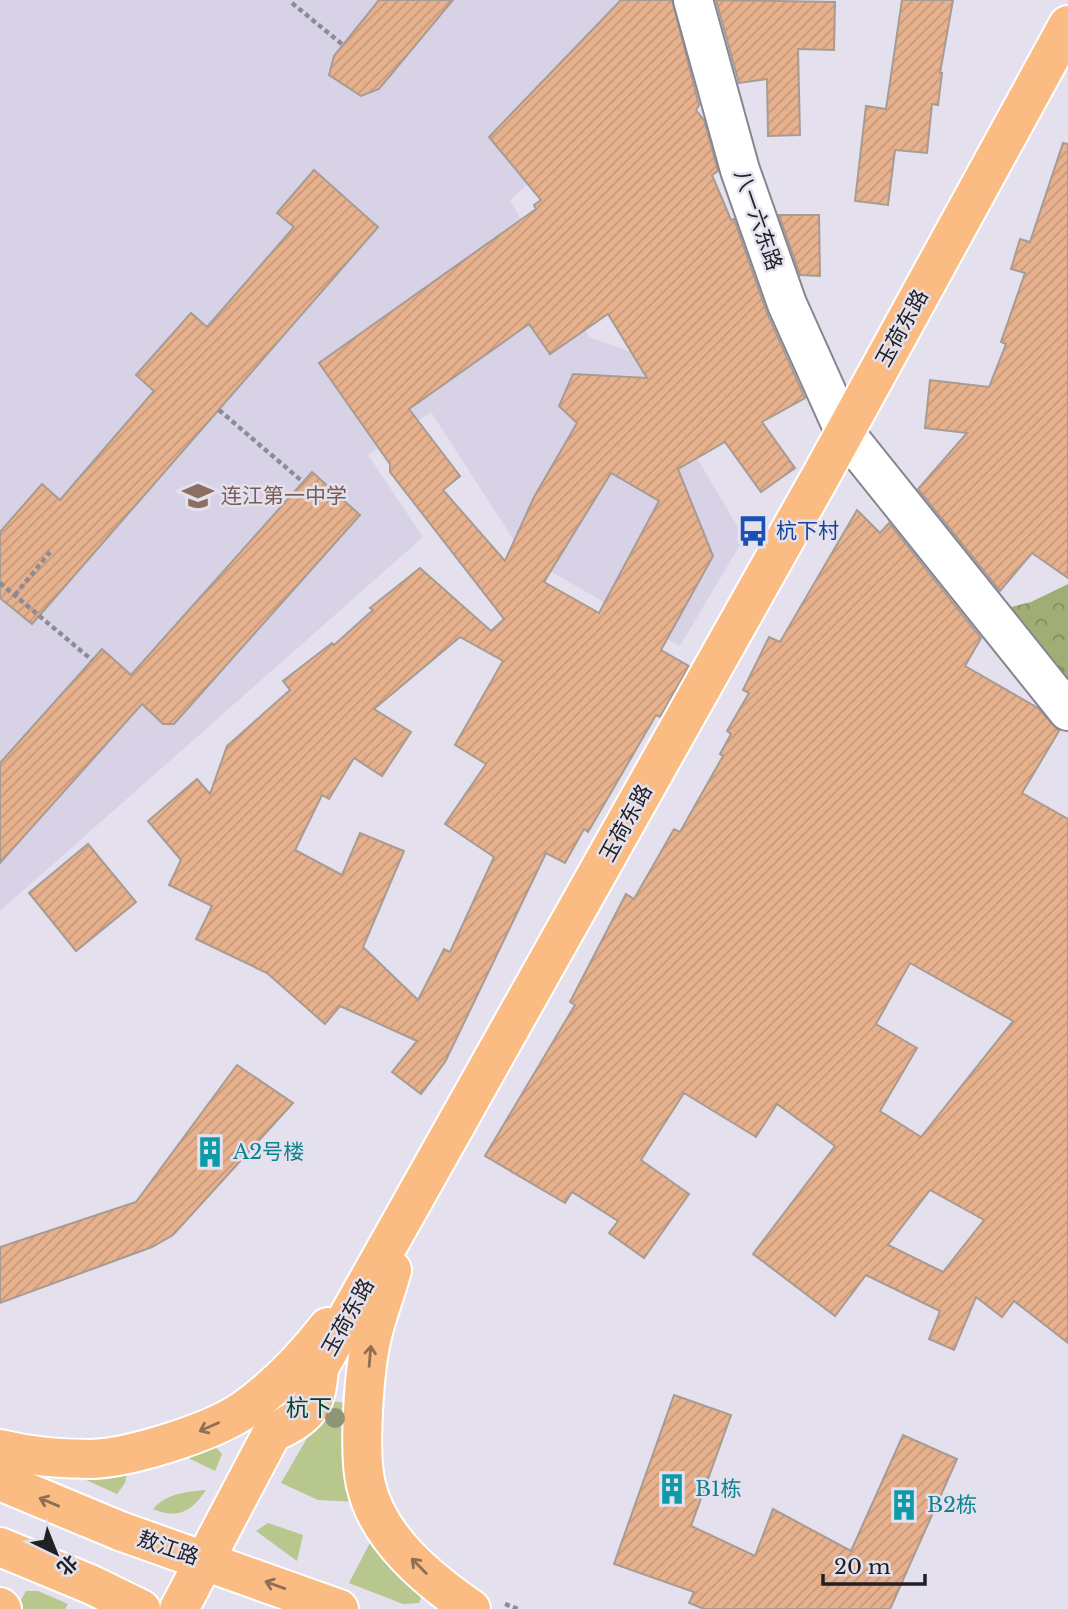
<svg xmlns="http://www.w3.org/2000/svg" width="1068" height="1609" viewBox="0 0 1068 1609" font-family="'Libre Baskerville','Noto Sans SC',serif">
	<style>
		.built { fill: #d8d2e7 }
		.grass { fill: #b8c78e }
		.forest { fill: url(#forest-crowns) }
		.building { fill: url(#building-hatch); stroke: #a79b92; stroke-width: 2; fill-rule: evenodd }
		.lines { fill: none; stroke-linecap: round; stroke-linejoin: round }
		.minor-casing { stroke: #888490; stroke-width: 42 }
		.major-casing { stroke: #fff; stroke-width: 42 }
		.path { stroke: #8d8b95; stroke-width: 4.5; stroke-dasharray: 5 3.5; stroke-linecap: butt }
		.minor { stroke: #fff; stroke-width: 38 }
		.major { stroke: #fabc82; stroke-width: 38 }
		.tree { fill: #8e9477 }
		.oneway { stroke: #8e6e54 }
		.labels { text-anchor: middle; dominant-baseline: central; stroke-width: 5; stroke-linejoin: round; paint-order: stroke }
		.street-label { font-size: 21px; fill: #212025; stroke: #e4e0ee }
		.education-label { font-size: 21px; fill: #785e54; stroke: #e4e0ee; text-anchor: start }
		.transit-label { font-size: 21px; fill: #164399; stroke: #e4e0ee; text-anchor: start }
		.culture-label { font-size: 21px; fill: #0d838f; stroke: #e4e0ee; text-anchor: start }
		.neighbourhood-label { font-size: 23px; fill: #064425; stroke: #e4e0ee }
	</style>
	<defs>
		<pattern id="forest-crowns" width="20" height="18" patternUnits="userSpaceOnUse" patternTransform="scale(1.75)"><rect width="20" height="18" fill="#9fae75"/><path d="M2 6a3 3 0 1 1 6 0M12 15a3 3 0 1 1 6 0" fill="none" stroke="#818d60"/></pattern>
		<pattern id="building-hatch" width="6" height="6" patternUnits="userSpaceOnUse" patternTransform="scale(1.75)"><rect width="6" height="6" fill="#e7b18d"/><path d="M-1 1l2-2M0 6l6-6M5 7l2-2" fill="none" stroke="#c6987a"/></pattern>
	</defs>
	<rect width="100%" height="100%" fill="#e4e0ee"/>
	<polygon class="built" points="0,0 679,0 686,22 591,126 510,200 589,337 636,354 744,538 680,646 524,556 431,412 368,455 423,537 0,911"/>
	<g class="grass">
		<polygon points="333,1401 345,1403 358,1502 318,1500 281,1483 324,1409"/>
		<polygon points="211,1442 222,1454 215,1471 176,1452"/>
		<polygon points="129,1463 125,1483 117,1494 84,1479 88,1470"/>
		<path d="M206,1490C192,1511 178,1520 153,1509C167,1493 186,1492 206,1490Z"/>
		<polygon points="268,1523 303,1535 297,1561 256,1531"/>
		<polygon points="374,1535 424,1590 419,1603 403,1604 349,1583"/>
		<polygon points="26,1591 38,1591 68,1604 65,1609 23,1609 21,1600"/>
	</g>
	<polygon class="forest" points="1068,584 1068,691 1007,608 1031,602"/>
	<g class="building">
		<polygon points="379,0 453,0 379,89 361,96 329,75 334,56"/>
		<path d="M621,0H672L699,105L696,110L704,120L718,171L712,175L731,220L734,219L767,313L805,398L762,422L795,468L761,492L725,442L678,469L713,556L661,650L689,666L660,717L656,715L588,832L584,829L565,863L546,853L445,1062L421,1094L392,1072L417,1041L340,1006L325,1024L267,973L196,939L212,906L169,885L181,860L148,821L197,779L210,794L227,746L290,690L283,681L332,643L334,645L373,610L370,608L420,568L491,631L504,619L390,472V464L319,363L536,209L534,205L541,200L489,137ZM608,314L647,378L573,374L559,406L577,423L534,497L505,561L443,490L460,476L409,409L529,324L550,354ZM611,473L659,501L599,613L544,582ZM460,637L503,661L455,745L486,764L445,824L494,857L450,952L444,949L418,1000L363,947L404,851L360,833L342,875L295,850L322,795L329,799L354,758L382,776L411,732L374,709Z"/>
		<polygon points="716,0 835,2 834,50 798,49 800,135 768,136 767,79 739,83"/>
		<polygon points="902,0 953,0 940,73 942,73 938,105 932,104 927,153 895,150 888,205 855,201 866,106 886,109"/>
		<polygon points="1063,143 1068,144 1068,578 1032,553 1000,591 918,489 967,433 925,428 930,380 989,387 1006,344 1001,342 1025,273 1011,269 1020,239 1030,242"/>
		<polygon points="314,170 378,227 32,624 0,598 0,532 42,484 60,500 154,391 136,375 191,313 207,327 294,227 277,213"/>
		<polygon points="779,215 819,215 820,276 800,275"/>
		<polygon points="312,472 360,515 174,724 163,724 142,704 0,863 0,763 102,649 131,675"/>
		<path d="M857,510L880,533L889,523L981,638L965,666L1038,708L1059,731L1022,793L1068,819V1343L1014,1301L1002,1317L976,1297L954,1350L929,1339L940,1311L866,1275L835,1316L753,1254L835,1146L777,1104L756,1137L684,1093L641,1160L689,1194L644,1258L609,1233L618,1221L572,1192L565,1203L485,1156L575,1005L570,1002L626,894L634,899L674,829L680,832L723,756L720,754L731,734L727,731L749,693L743,690L769,637L780,642ZM910,963L1013,1021L921,1137L880,1111L917,1048L876,1024ZM930,1190L984,1220L943,1272L888,1245Z"/>
		<polygon points="88,844 136,902 76,951 29,893"/>
		<polygon points="237,1065 293,1103 173,1235 152,1247 0,1303 0,1247 136,1202"/>
		<polygon points="674,1395 731,1415 691,1526 755,1556 773,1509 851,1551 903,1435 957,1459 890,1609 704,1609 689,1603 694,1592 614,1564"/>
	</g>
	<g class="lines">
		<defs>
			<polyline id="minor" points="693,0 740,170 787,304 845,433 1068,711"/>
			<g id="major">
				<path d="M392,1270C386,1292 377,1314 372,1336C364,1370 358,1452 366,1485C378,1539 429,1580 471,1609"/>
				<path d="M0,1449C28,1456 63,1459 91,1459C130,1458 212,1432 244,1410C276,1387 304,1358 328,1327"/>
				<polyline points="0,1481 120,1531 339,1609"/>
				<polyline points="0,1547 92,1585 141,1609"/>
				<polyline points="0,1607 2,1609"/>
				<path d="M179,1609L272,1433C308,1416 316,1408 319,1368L823,472L1068,25"/>
			</g>
		</defs>
		<use href="#minor" class="minor-casing"/>
		<use href="#major" class="major-casing"/>
		<g class="path">
			<polyline points="292,3 343,45"/>
			<polyline points="219,410 303,482"/>
			<polyline points="0,583 92,660"/>
			<polyline points="15,595 50,552"/>
			<polyline points="505,1604 518,1609"/>
		</g>
		<use href="#minor" class="minor"/>
		<use href="#major" class="major"/>
	</g>
	<circle class="tree" cx="335" cy="1418" r="10"/>
	<defs><path id="oneway-shaft" d="M-6 0H5M1.5-3L5.5 0L1.5 3" fill="none" stroke-width="1.6" stroke-linecap="round" stroke-linejoin="round" transform="scale(1.75)"/></defs>
	<g class="oneway">
		<use href="#oneway-shaft" transform="translate(370 1356) rotate(-85)"/>
		<use href="#oneway-shaft" transform="translate(209 1427) rotate(156)"/>
		<use href="#oneway-shaft" transform="translate(49 1502) rotate(-157)"/>
		<use href="#oneway-shaft" transform="translate(419 1566) rotate(-135)"/>
		<use href="#oneway-shaft" transform="translate(275 1585) rotate(-160)"/>
	</g>
	<defs>
		<symbol id="school-bare" viewBox="-9 -9 18 18"><path d="M0-5L7-2L0 1L-7-2ZM-4 1L0 2.5L4 1V4Q0 6-4 4Z" fill="#8d6e63" stroke="#e4e0ee" stroke-width="2.5" paint-order="stroke"/></symbol>
		<symbol id="bus-bare" viewBox="-9 -9 18 18"><path d="M-5-6H5V4H4V6H2V4H-2V6H-4V4H-5ZM-3.5-4V0h7V-4ZM-3.5 1.2v1.5H-2V1.2ZM2 1.2v1.5H3.5V1.2Z" fill="#1a4fb4" stroke="#e4e0ee" stroke-width="2.5" paint-order="stroke"/></symbol>
		<symbol id="building-bare" viewBox="-9 -9 18 18"><path d="M-4-6H4V6H1V3H-1V6H-4ZM-2.5-4.3h1.7v1.8h-1.7ZM.8-4.3h1.7v1.8H.8ZM-2.5-1h1.7V.8h-1.7ZM.8-1h1.7V.8H.8Z" fill="#0f9aa8" stroke="#e4e0ee" stroke-width="2.5" paint-order="stroke"/></symbol>
	</defs>
	<g fill-rule="evenodd">
		<use href="#school-bare" x="176" y="474" width="44" height="44"/>
		<use href="#bus-bare" x="731" y="509" width="44" height="44"/>
		<use href="#building-bare" x="188" y="1130" width="44" height="44"/>
		<use href="#building-bare" x="650" y="1467" width="44" height="44"/>
		<use href="#building-bare" x="882" y="1483" width="44" height="44"/>
	</g>
	<g class="labels">
		<g class="street-label">
			<text transform="translate(758 220) rotate(71)">八一六东路</text>
			<text transform="translate(902 328) rotate(-61)">玉荷东路</text>
			<text transform="translate(626 823) rotate(-61)">玉荷东路</text>
			<text transform="translate(348 1317) rotate(-61)">玉荷东路</text>
			<text transform="translate(168 1548) rotate(19)">敖江路</text>
		</g>
		<g class="education-label">
			<text x="221" y="496">连江第一中学</text>
		</g>
		<g class="transit-label">
			<text x="776" y="531">杭下村</text>
		</g>
		<g class="culture-label">
			<text x="233" y="1152">A2号楼</text>
			<text x="695" y="1489">B1栋</text>
			<text x="927" y="1505">B2栋</text>
		</g>
		<g class="neighbourhood-label">
			<text x="309" y="1408">杭下</text>
		</g>
	</g>
	<g transform="translate(56 1553) rotate(137)" stroke="#e4e0ee" stroke-width="5" paint-order="stroke">
	<path d="M0-5L12 26L0 18L-12 26Z" fill="#212025"/>
	<text y="-10" font-size="19" font-weight="bold" text-anchor="middle" fill="#212025">北</text>
	</g>
	<path d="M823 1574v10h102v-10" fill="none" stroke="#212025" stroke-width="3.5"/>
	<text x="834" y="1574" font-size="21" fill="#212025" stroke="#e4e0ee" stroke-width="5" paint-order="stroke">20 m</text>
</svg>
